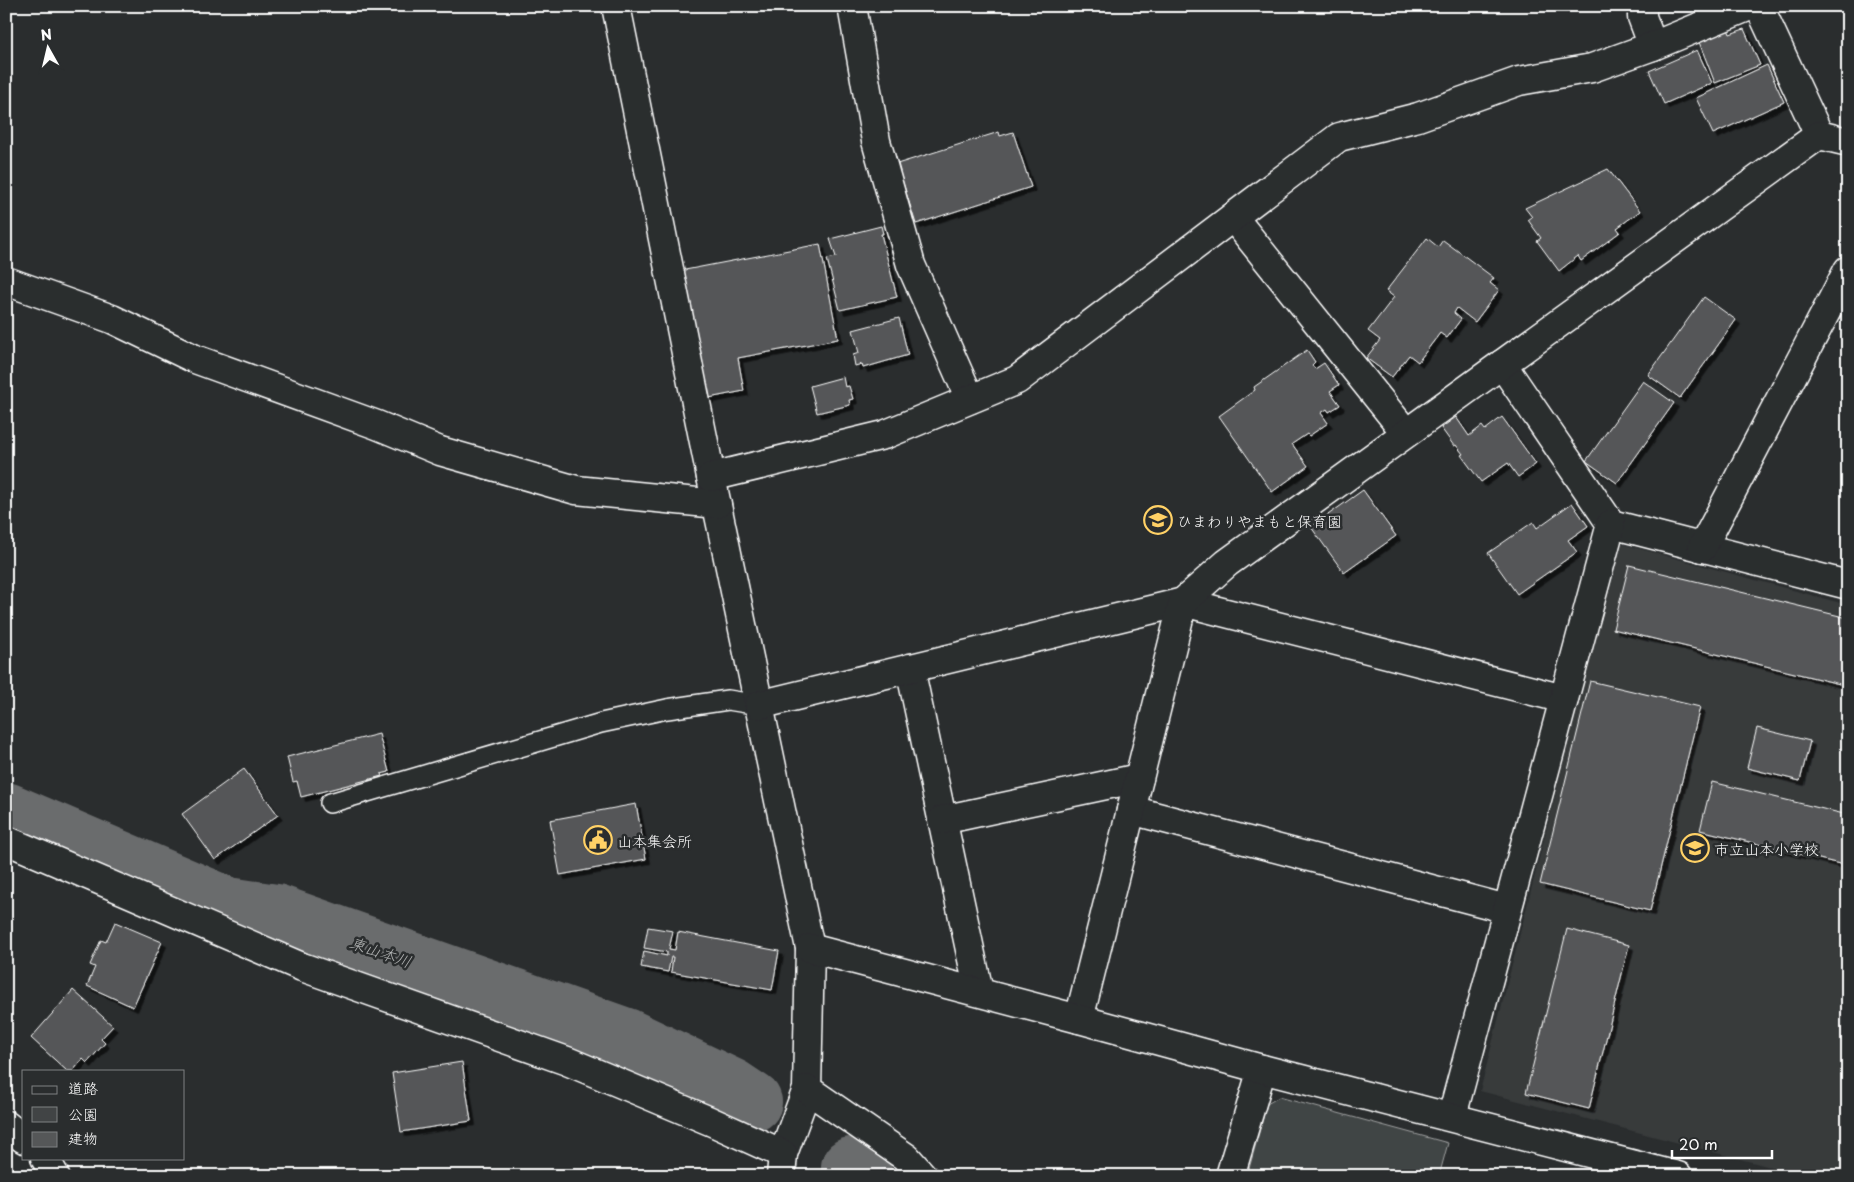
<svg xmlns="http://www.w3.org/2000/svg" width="1854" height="1182" viewBox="0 0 1854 1182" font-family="'Playpen Sans','Klee One',sans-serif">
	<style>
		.built { fill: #373a3b }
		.green { fill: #414445; stroke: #a0a2a2 }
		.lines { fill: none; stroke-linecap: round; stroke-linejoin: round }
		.river { stroke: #6a6c6d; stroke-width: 60 }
		.building { fill: #555758; stroke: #fff; filter: url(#shadow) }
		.lane-casing { stroke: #fff; stroke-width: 22 }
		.street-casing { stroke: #fff; stroke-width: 31 }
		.secondary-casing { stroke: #fff; stroke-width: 31 }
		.lane { stroke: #2a2d2e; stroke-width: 19 }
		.street { stroke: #2a2d2e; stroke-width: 28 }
		.secondary { stroke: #2a2d2e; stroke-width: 28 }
		.labels { text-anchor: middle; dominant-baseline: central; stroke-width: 5; stroke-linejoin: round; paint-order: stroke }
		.poi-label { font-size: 15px; fill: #fff; stroke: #2a2d2e; text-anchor: start }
		.water-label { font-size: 16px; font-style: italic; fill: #b4b6b6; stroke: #2a2d2e }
	</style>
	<defs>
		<filter id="shadow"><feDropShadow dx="4.5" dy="4.5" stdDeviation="0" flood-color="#0009"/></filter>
	</defs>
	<rect width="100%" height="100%" fill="#2a2d2e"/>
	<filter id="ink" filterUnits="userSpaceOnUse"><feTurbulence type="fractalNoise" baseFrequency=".02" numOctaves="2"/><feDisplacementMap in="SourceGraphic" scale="10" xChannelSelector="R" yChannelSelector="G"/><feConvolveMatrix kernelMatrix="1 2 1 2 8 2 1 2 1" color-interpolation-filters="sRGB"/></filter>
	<g filter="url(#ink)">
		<polygon class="built" points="1619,543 1848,605 1848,1176 1805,1176 1480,1091"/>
		<polygon class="green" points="1279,1097 1448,1143 1439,1176 1247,1176 1267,1104"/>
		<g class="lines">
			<g class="river">
				<polyline points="6,812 228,907 276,914 626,1038 731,1088 752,1102"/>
				<polyline points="851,1167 863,1176"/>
			</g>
		</g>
		<g class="building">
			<polygon points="1728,29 1730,34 1744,29 1760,65 1715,83 1699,42"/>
			<polygon points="1697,50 1712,83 1664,104 1649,71"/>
			<polygon points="1767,65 1784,102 1713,134 1696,98"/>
			<polygon points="999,132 1000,136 1013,132 1031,187 916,224 897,164"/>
			<polygon points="1608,169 1640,211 1617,228 1620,232 1581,261 1578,256 1559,271 1537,241 1541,238 1528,220 1532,217 1525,208"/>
			<polygon points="881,226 883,234 881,234 897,297 840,310 827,259 836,257 830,239"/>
			<polygon points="1427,238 1438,247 1443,240 1494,278 1490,283 1499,290 1475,322 1457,308 1454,313 1461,319 1447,338 1440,333 1418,362 1409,355 1392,377 1366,358 1380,340 1368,331 1394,297 1386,291"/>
			<polygon points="820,244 838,339 738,358 744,391 704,399 680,271"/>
			<polygon points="1704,297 1736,320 1680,398 1648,375"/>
			<polygon points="899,318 908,355 863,368 862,364 855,366 853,355 859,353 853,330"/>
			<polygon points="1307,350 1315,362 1312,365 1315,369 1324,363 1339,385 1330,391 1340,405 1329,412 1327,409 1321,413 1328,423 1309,436 1307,434 1292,444 1308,466 1272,492 1219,416 1255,390 1254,387"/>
			<polygon points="843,377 845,387 849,386 853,399 849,400 850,405 817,413 810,386"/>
			<polygon points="1643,381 1674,403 1617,483 1586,461"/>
			<polygon points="1456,417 1469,436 1482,426 1485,430 1502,417 1536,464 1518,477 1508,463 1481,482 1461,455 1463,454 1456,445 1454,446 1441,428"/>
			<polygon points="1363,490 1396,536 1344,573 1311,527"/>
			<polygon points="1572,503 1588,526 1568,540 1577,552 1517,594 1488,553 1533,522 1537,528"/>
			<polygon points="1629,565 1848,618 1848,686 1613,629"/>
			<polygon points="1590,681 1700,707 1650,911 1540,884"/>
			<polygon points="1757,728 1810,741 1800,781 1747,768"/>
			<polygon points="379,734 389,772 381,774 382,776 301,797 297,781 293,782 287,757"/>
			<polygon points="244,769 278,815 215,860 182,814"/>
			<polygon points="1712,782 1848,815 1848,866 1700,830"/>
			<polygon points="636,804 646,859 560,875 550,820"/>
			<polygon points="115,922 162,942 133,1007 87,986 95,967 90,965 101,940 106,942"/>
			<polygon points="648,927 673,931 669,949 675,950 678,932 779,951 772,990 671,972 673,957 671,957 668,972 641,967 644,951 667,956 667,952 644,948"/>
			<polygon points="1567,929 1629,945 1589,1109 1526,1093"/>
			<polygon points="73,990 113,1026 101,1039 105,1043 87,1063 83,1059 73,1071 67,1071 31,1038"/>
			<polygon points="462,1062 471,1121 401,1132 392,1073"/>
		</g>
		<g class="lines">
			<defs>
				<polyline id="lane" points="330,803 601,723 667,709 728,700 759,705"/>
				<g id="street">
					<polyline points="616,6 711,477 810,948 807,1089 783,1154 781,1176"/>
					<polyline points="852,6 876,141 911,265 970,399"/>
					<polyline points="1642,6 1642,17 1653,46"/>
					<polyline points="1759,6 1819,135"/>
					<polyline points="1233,217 1406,433"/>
					<polyline points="6,281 112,319 195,359 377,425 440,451 576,490 717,504"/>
					<polyline points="1502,364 1611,524 1848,585"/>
					<polyline points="711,477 884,435 1017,380 1339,137 1418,117 1519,81 1592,68 1653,46 1750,6"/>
					<polyline points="1702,548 1848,270"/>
					<polyline points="910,668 979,992"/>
					<polyline points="759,705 1183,602 1564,699"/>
					<polyline points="1131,810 1507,909"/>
					<polyline points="942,820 1139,778"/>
					<polyline points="1079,1019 1183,602 1227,563 1819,135 1848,142"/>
					<polyline points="807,1089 907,1158 923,1176"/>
					<polyline points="1452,1116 1611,524"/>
					<polyline points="6,1125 24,1139"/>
					<polyline points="45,1158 55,1176"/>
					<polyline points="1230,1176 1262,1069"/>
				</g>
				<g id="secondary">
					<polyline points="6,840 302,967 567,1061 710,1121 783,1154"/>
					<polyline points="810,948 1079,1019 1262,1069 1678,1176"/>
				</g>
			</defs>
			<use href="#lane" class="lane-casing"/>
			<use href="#street" class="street-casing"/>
			<use href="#secondary" class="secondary-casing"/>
			<use href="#lane" class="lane"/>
			<use href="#street" class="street"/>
			<use href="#secondary" class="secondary"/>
		</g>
	</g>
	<defs>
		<symbol id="school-ring" viewBox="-11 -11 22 22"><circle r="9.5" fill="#2a2d2e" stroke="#ffd166" stroke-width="1.5"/><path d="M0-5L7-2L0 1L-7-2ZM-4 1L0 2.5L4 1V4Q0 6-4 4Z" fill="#ffd166"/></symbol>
		<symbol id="civic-ring" viewBox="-11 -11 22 22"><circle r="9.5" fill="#2a2d2e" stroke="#ffd166" stroke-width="1.5"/><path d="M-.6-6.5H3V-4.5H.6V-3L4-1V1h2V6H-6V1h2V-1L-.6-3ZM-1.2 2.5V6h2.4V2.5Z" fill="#ffd166"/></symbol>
	</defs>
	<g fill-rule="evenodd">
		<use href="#school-ring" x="1142" y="504" width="32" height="32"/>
		<use href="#civic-ring" x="582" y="824" width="32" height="32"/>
		<use href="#school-ring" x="1679" y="832" width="32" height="32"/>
	</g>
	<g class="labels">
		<g class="poi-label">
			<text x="1177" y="520">ひまわりやまもと保育園</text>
			<text x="617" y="840">山本集会所</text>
			<text x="1714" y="848">市立山本小学校</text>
		</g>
		<g class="water-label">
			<text transform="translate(381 951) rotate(19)">東山本川</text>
		</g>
	</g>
	<rect width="1854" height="1182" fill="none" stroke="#2a2d2e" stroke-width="25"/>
	<rect x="12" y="12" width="1829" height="1157" fill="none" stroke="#fff" stroke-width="2" filter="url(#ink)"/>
	<rect x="22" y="1070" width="162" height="90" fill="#2a2d2e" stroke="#7f8182"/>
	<rect x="32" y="1086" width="25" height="8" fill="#2a2d2e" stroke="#7f8182"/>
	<text x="68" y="1094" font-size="15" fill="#ffffff">道路</text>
	<rect x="32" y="1107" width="25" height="15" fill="#414445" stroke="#7f8182"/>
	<text x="68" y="1120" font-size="15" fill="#ffffff">公園</text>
	<rect x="32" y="1132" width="25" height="15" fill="#555758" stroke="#7f8182"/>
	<text x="68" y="1144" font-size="15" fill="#ffffff">建物</text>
	<g transform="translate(48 48) rotate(352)" stroke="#2a2d2e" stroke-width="4" paint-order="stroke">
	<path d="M0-4L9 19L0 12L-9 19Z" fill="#ffffff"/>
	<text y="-8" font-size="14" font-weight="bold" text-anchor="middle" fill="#ffffff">N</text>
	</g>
	<path d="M1672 1150v8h100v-8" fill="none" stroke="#ffffff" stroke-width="2.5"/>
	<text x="1679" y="1150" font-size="15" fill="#ffffff" stroke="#2a2d2e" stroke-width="4" paint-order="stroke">20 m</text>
</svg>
